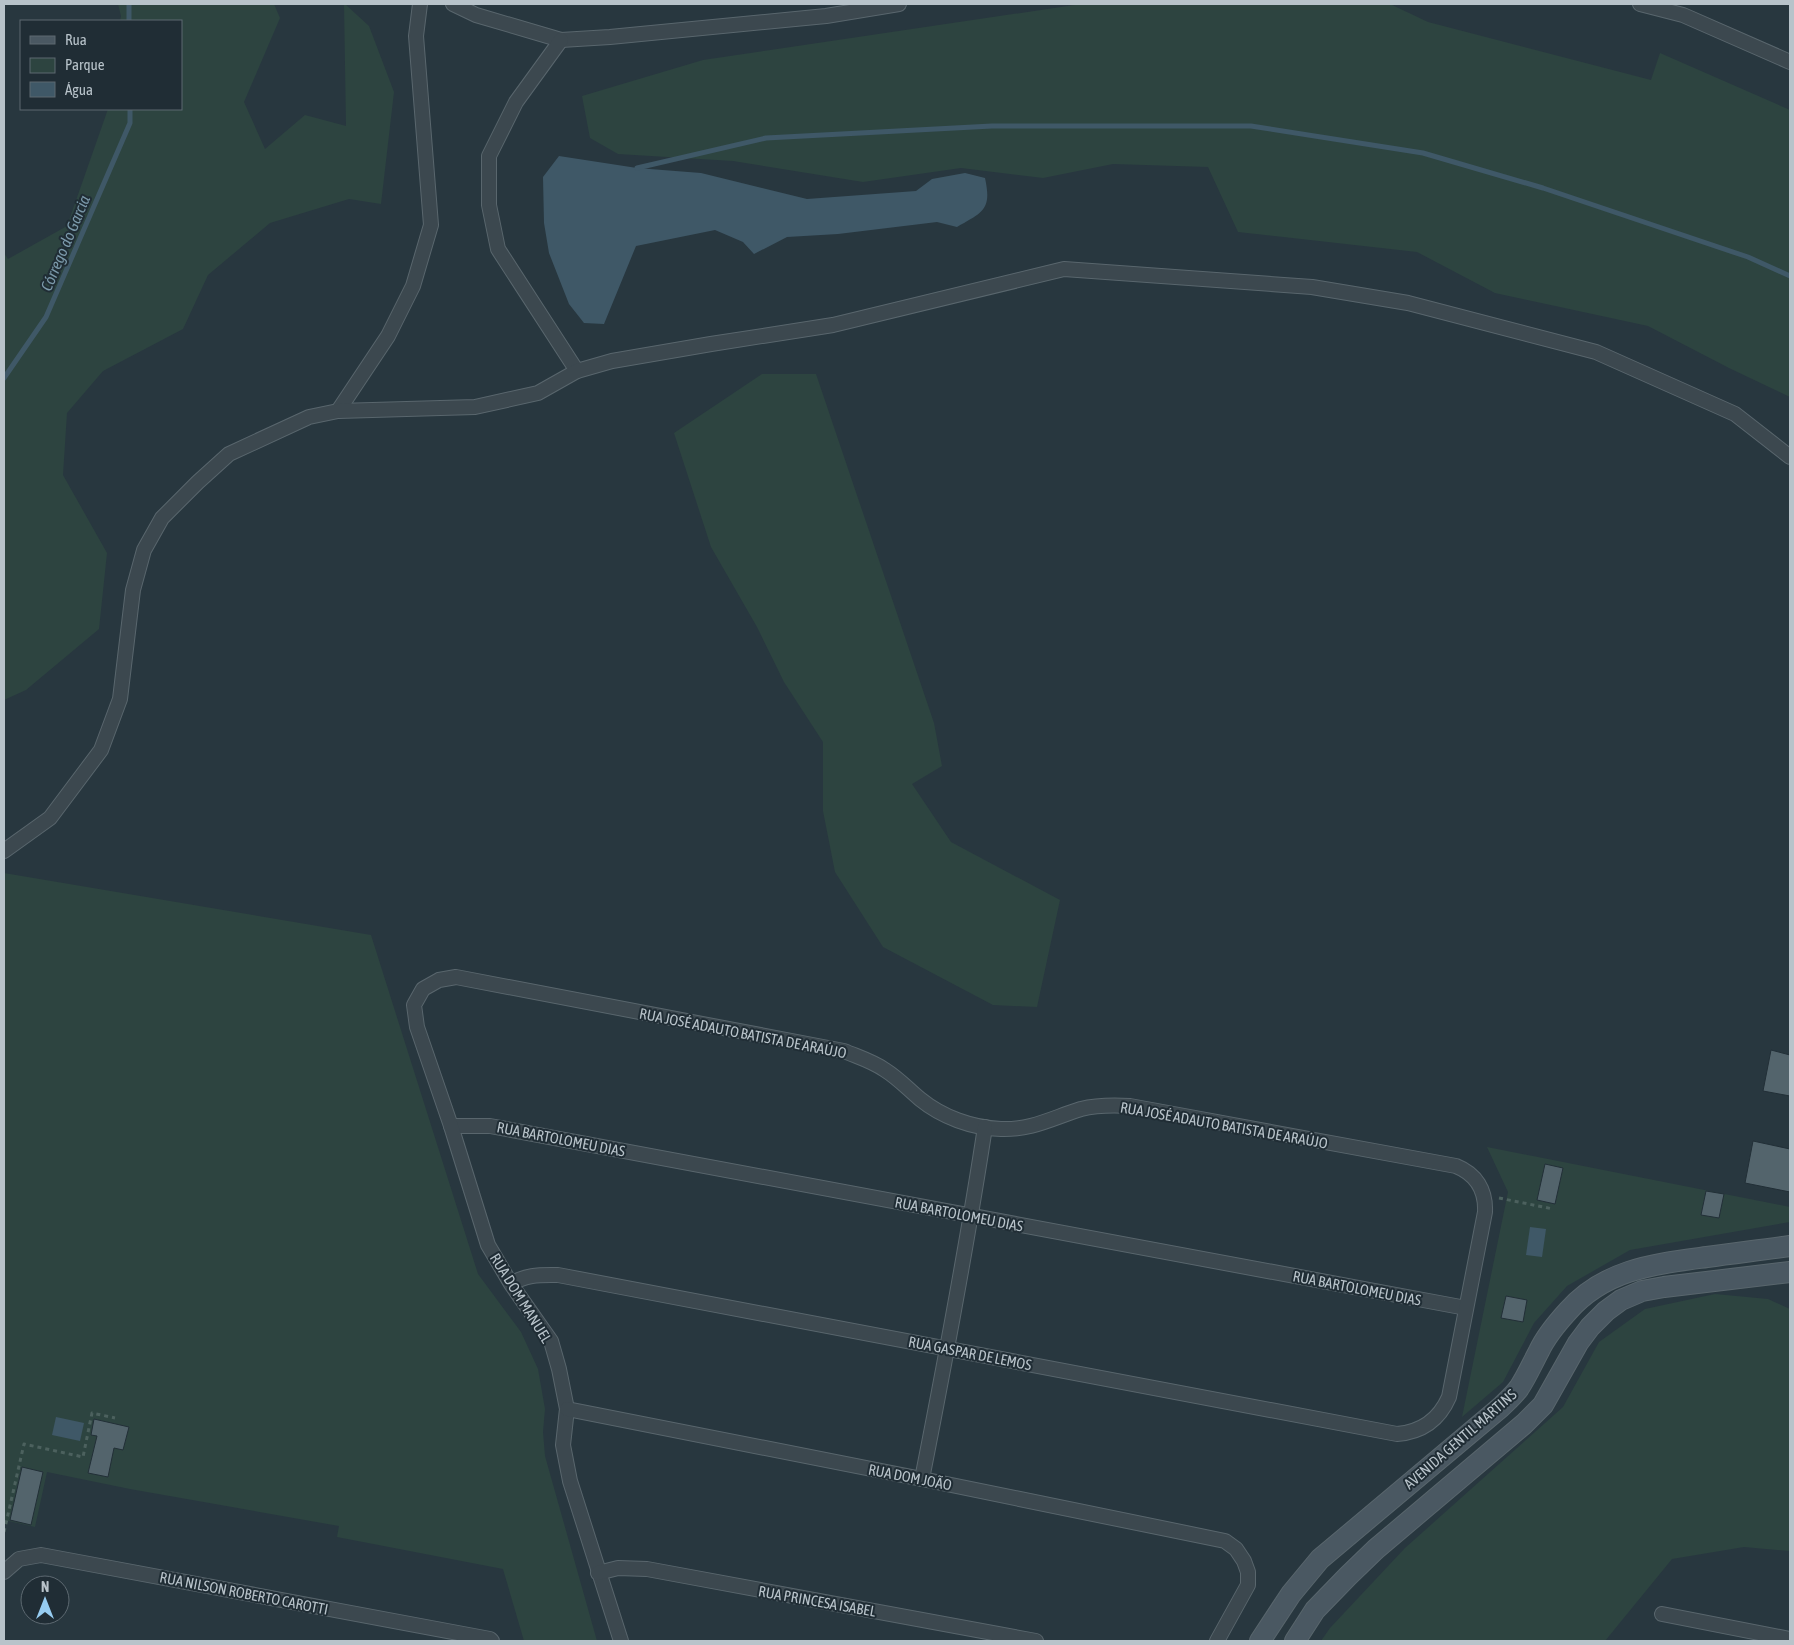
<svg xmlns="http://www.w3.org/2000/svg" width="1794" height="1645" viewBox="0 0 1794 1645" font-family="'Asap Condensed',sans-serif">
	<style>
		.green { fill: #2d4440 }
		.water { fill: #3f5867 }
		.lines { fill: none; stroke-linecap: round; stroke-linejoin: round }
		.stream { stroke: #3f5867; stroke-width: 5 }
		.building { fill: #53646c; stroke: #222f37 }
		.minor-casing { stroke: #59666d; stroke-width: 16 }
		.secondary-casing { stroke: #59666d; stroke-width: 22 }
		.path { stroke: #4c615e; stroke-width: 3; stroke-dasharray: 4 4; stroke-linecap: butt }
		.minor { stroke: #3c484f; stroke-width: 14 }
		.secondary { stroke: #4a5862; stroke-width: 20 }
		.labels { text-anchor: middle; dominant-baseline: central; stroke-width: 4; stroke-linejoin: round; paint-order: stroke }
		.street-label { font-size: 15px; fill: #b8c3ca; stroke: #202d35 }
		.water-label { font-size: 16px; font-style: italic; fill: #7b99aa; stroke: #202d35 }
	</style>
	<rect width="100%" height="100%" fill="#28373f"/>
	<g class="green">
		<polygon points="118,4 274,4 280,18 244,102 265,149 305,115 346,126 344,4 345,4 369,26 394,92 381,204 349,199 270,223 208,275 183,329 103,371 67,413 63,475 107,553 99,629 26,690 4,700 4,253 8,259 67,226 108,109 181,109 181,21 120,21 121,16"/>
		<polygon points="1081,4 1390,4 1428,22 1651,80 1660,53 1790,110 1790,397 1729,368 1648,326 1495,293 1417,252 1238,232 1208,167 1113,164 1043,178 961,168 863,182 733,161 618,154 590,138 582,96 703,60"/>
		<polygon points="762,374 816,374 934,723 942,766 912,784 951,842 1060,900 1037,1007 993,1005 883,947 835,872 823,811 823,742 784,682 757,627 711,547 674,433"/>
		<polygon points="4,873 371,935 478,1274 521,1332 538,1369 545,1409 543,1432 545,1456 597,1641 524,1641 503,1569 337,1537 339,1526 130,1489 47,1472 35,1527 4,1520"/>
		<polygon points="1487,1147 1790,1207 1790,1222 1630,1250 1567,1286 1534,1323 1503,1382 1462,1417 1508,1192"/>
		<polygon points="1715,1294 1768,1299 1790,1309 1790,1551 1744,1547 1672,1559 1605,1641 1321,1641 1330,1628 1405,1548 1563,1407 1599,1342 1645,1309"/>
	</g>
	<g class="water">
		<path d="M559,156L637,168L701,173L807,199L916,191L932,179L965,173L985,178C992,210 983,212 957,227L937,222L838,234L787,237L754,254L743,242L715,230L636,246L604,324L584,323L569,304L549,253L544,223L543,177Z"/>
		<polygon points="1530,1227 1546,1229 1542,1257 1526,1255"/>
		<polygon points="56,1417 84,1423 80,1441 52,1435"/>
	</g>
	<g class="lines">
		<g class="stream">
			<polyline points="129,4 129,21"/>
			<polyline points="637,168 766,138 992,126 1251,126 1423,153 1543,188 1748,257 1790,276"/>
			<polyline points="4,378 46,317 130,123 130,109"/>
		</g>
	</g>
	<g class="building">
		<polygon points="1771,1050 1790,1055 1790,1096 1763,1091"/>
		<polygon points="1753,1141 1790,1149 1790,1192 1745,1183"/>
		<polygon points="1545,1164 1563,1168 1555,1204 1537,1200"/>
		<polygon points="1706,1191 1724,1194 1719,1218 1701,1215"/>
		<polygon points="1506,1296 1527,1300 1523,1322 1501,1318"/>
		<polygon points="94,1419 129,1427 123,1450 114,1448 108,1477 88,1473 97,1436 91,1435"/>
		<polygon points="22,1467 43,1472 31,1525 10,1520"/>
	</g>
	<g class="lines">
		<defs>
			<g id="minor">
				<polyline points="453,4 476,15 561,40 610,37 826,16 899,4"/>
				<polyline points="1640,4 1683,15 1790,62"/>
				<polyline points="561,40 516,102 489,156 489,205 498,249 577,371"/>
				<polyline points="338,411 388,336 413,286 431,225 416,36 420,4"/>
				<polyline points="4,851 50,818 101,750 120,699 133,590 144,550 162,518 198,482 229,454 309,417 338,411 475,407 538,393 577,371 612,361 711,344 833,325 1064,269 1312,287 1408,303 1596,352 1735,414 1790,457"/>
				<polyline points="451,1126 490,1126 1466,1308"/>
				<path d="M511,1284C527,1274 540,1275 558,1275L1397,1434C1422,1432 1439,1420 1449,1397L1485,1212C1486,1190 1476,1174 1456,1166L1130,1106C1114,1105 1097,1105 1081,1109C1052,1118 1032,1130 1001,1129C972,1128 942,1117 920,1099C908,1089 898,1078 885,1070C872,1061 858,1057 844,1051L456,977L439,980L423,989L414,1005L417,1027L451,1126L488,1245L511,1284L551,1341L559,1369L567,1409L563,1445L570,1481L621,1641"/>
				<polyline points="567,1409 922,1479 1225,1541 1236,1549 1244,1561 1248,1572 1248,1585 1217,1641"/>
				<path d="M922,1479C945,1362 967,1245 985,1127"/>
				<polyline points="4,1572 19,1559 41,1555 490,1639 492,1641"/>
				<polyline points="598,1573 618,1568 647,1569 1036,1641"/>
				<polyline points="1662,1614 1790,1639"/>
			</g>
			<g id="secondary">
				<path d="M1260,1641L1291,1594L1320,1559L1501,1407C1507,1401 1514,1395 1519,1388C1527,1376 1532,1364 1539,1351C1546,1336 1557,1323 1568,1311C1605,1269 1655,1264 1707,1257C1735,1253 1762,1250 1790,1246"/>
				<polyline points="1295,1641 1315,1610 1348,1576 1376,1549 1524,1424 1543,1405 1578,1343 1590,1327 1606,1311 1621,1300 1642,1291 1664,1287 1790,1272"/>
			</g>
		</defs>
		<use href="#minor" class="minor-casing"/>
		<use href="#secondary" class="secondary-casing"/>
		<g class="path">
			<polyline points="1499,1198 1553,1209"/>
			<polyline points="4,1532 24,1444 83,1457 92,1413 115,1418"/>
		</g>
		<use href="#minor" class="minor"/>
		<use href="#secondary" class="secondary"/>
	</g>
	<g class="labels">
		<g class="street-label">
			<text transform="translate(743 1033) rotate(11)">RUA JOSÉ ADAUTO BATISTA DE ARAÚJO</text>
			<text transform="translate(1224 1125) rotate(10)">RUA JOSÉ ADAUTO BATISTA DE ARAÚJO</text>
			<text transform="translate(561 1139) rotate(11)">RUA BARTOLOMEU DIAS</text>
			<text transform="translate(959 1214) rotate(11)">RUA BARTOLOMEU DIAS</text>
			<text transform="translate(1357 1288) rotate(11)">RUA BARTOLOMEU DIAS</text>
			<text transform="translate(521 1298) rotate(58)">RUA DOM MANUEL</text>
			<text transform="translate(970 1353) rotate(11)">RUA GASPAR DE LEMOS</text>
			<text transform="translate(1460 1439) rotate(-41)">AVENIDA GENTIL MARTINS</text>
			<text transform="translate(910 1477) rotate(11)">RUA DOM JOÃO</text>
			<text transform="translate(244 1593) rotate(11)">RUA NILSON ROBERTO CAROTTI</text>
			<text transform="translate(817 1601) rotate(10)">RUA PRINCESA ISABEL</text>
		</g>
		<g class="water-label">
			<text transform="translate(65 243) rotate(-67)">Córrego do Garcia</text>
		</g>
	</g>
	<rect width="1794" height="1645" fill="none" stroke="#b8c3ca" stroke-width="10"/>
	<rect x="20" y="20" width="162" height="90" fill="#202d35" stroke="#5d6971"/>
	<rect x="30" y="36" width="25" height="8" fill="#4a5862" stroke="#5d6971"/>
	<text x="65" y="45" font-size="15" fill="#b8c3ca">Rua</text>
	<rect x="30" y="58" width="25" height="15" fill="#2d4440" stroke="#5d6971"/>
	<text x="65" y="70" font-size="15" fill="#b8c3ca">Parque</text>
	<rect x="30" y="82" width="25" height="15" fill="#3f5867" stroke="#5d6971"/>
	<text x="65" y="95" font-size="15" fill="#b8c3ca">Água</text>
	<g transform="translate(45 1600)"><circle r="24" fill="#202d35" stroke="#5d6971"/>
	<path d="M0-4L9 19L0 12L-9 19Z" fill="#96ccf1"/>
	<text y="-8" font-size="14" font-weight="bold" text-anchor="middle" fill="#b8c3ca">N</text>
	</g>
</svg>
